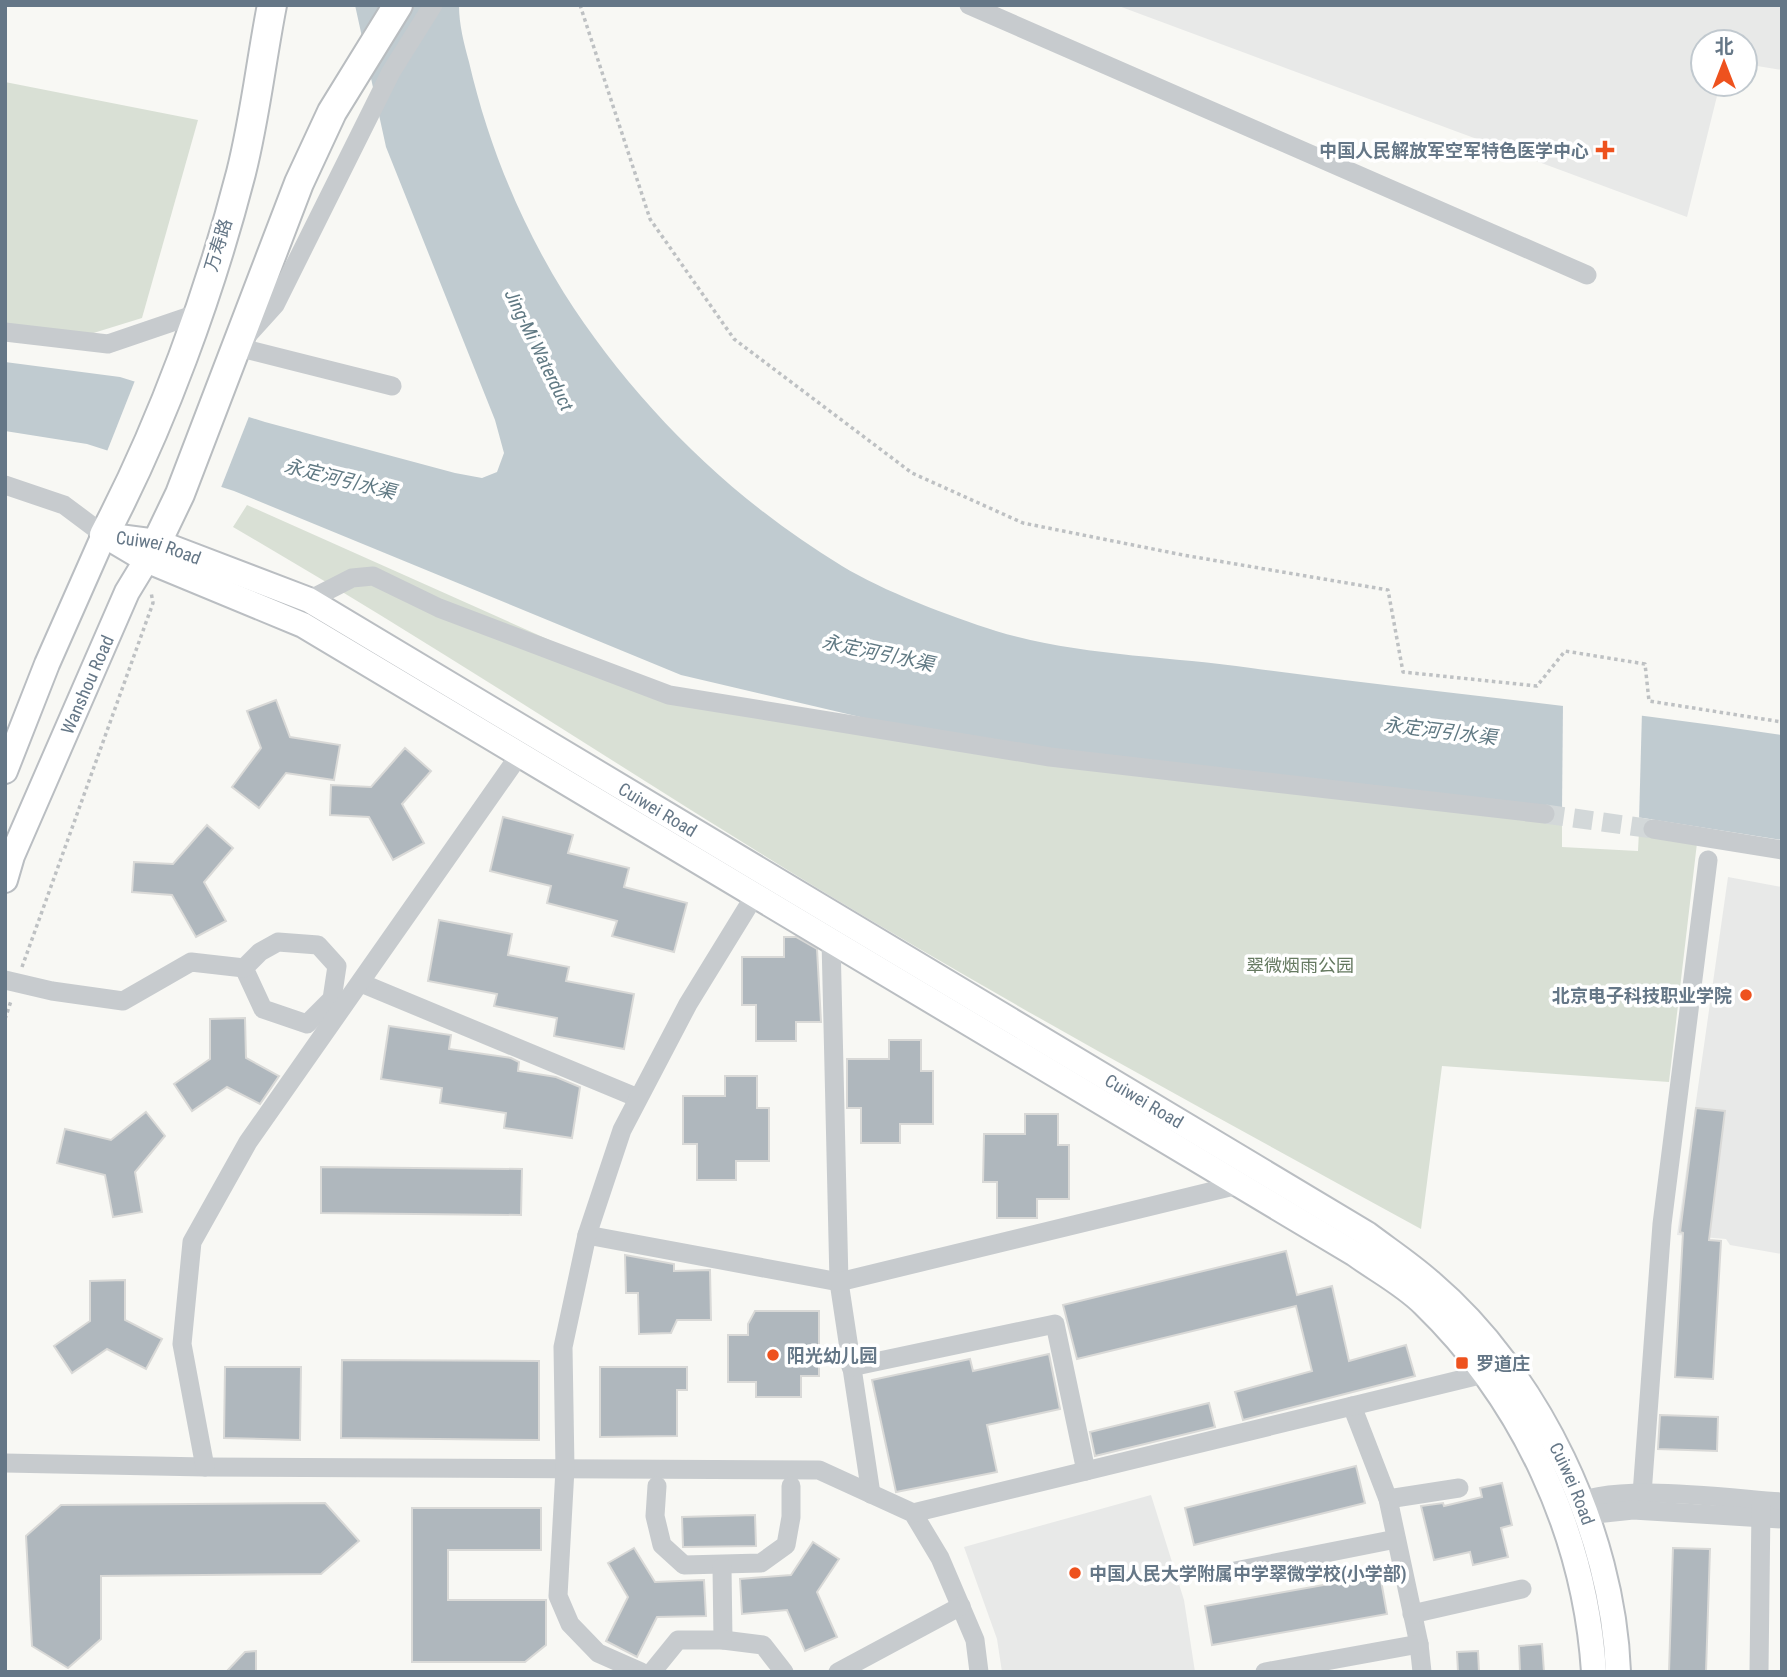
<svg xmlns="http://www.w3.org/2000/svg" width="1787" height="1677" viewBox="0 0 1787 1677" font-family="'Roboto Condensed','Noto Sans SC',sans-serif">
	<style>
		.built { fill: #e8e9e8 }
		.green { fill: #d9e0d5 }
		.water { fill: #c0cbd0 }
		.pier { fill: #f8f8f4 }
		.building { fill: #afb7bd; stroke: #d9d9d7; stroke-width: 2 }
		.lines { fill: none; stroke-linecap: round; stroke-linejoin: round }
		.minor-tunnel { stroke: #d3d8d9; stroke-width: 19; stroke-dasharray: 19 10; stroke-linecap: butt }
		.major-casing { stroke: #babec2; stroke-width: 28 }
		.highway-casing { stroke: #b9bdc0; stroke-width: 32 }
		.path { stroke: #bec1c3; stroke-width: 3.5; stroke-dasharray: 3.5 3.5; stroke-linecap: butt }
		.minor { stroke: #c7cbce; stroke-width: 19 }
		.major { stroke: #fff; stroke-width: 24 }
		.highway { stroke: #fff; stroke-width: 28 }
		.poi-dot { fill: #ee521e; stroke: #fff; stroke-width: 2.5 }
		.labels { text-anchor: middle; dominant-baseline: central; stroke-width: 7; stroke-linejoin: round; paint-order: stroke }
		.poi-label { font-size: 18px; font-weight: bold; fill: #657787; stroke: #fff; text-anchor: start }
		.street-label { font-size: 18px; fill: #657787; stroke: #fff }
		.park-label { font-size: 18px; fill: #657960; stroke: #fff }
		.water-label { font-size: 19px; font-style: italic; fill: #607983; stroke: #fff }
	</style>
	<rect width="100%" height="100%" fill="#f8f8f4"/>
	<g class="built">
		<polygon points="1116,5 1782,5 1782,70 1745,64 1745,42 1703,42 1703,84 1720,84 1687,217"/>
		<polygon points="1728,877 1782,887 1782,1254 1730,1245 1726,1239 1677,1235"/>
		<polygon points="1151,1495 1184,1600 1195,1672 1002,1672 997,1639 964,1547"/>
	</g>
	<g class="green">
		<polygon points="5,82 198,120 142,318 87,335 5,323"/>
		<path d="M247,505L646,683L1065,765L1562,820V847L1638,851L1639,831L1697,843L1669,1082L1442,1066L1421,1229C1219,1118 1015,1008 817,888C622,769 431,642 233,527Z"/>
	</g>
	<path class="water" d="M355,5H459C459,25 464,43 469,62C488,144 520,222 564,293C633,402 731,499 842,566C883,591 949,616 996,631C1078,656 1166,656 1251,668C1428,692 1606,708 1782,735V840L1643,818L950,738L681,675L234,491L87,444L5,431V362L120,377L265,422L455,473L482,478L497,472L504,453L495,420L386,147Z"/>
	<g class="pier">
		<polygon points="136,378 250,414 220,490 106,454"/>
		<polygon points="1563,703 1642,711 1639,821 1562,813"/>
	</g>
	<g class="building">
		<polygon points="276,700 290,737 340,745 334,780 286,773 259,808 232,787 261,748 247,711"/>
		<polygon points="405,748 431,771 402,804 424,843 393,860 369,817 330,815 331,785 371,787"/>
		<polygon points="503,817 573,835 568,853 629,868 624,887 687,903 674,952 612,936 617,921 547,903 551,886 490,871"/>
		<polygon points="207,825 233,848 204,882 226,921 196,937 172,895 132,892 134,862 173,864"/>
		<polygon points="439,920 512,934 508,955 569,967 566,981 634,994 624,1049 554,1036 557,1018 494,1006 497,994 428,981"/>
		<polygon points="784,937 796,937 817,949 821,1022 796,1022 796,1041 756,1041 756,1005 742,1005 742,957 784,957"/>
		<polygon points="245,1018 246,1058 279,1076 260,1104 227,1087 192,1111 174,1084 210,1059 210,1019"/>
		<polygon points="389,1026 451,1035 449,1049 511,1058 519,1062 518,1071 556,1077 580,1087 572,1138 504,1128 506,1113 440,1103 442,1088 381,1079"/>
		<polygon points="889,1040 921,1040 921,1071 933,1071 933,1124 900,1124 900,1143 861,1143 861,1108 847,1108 847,1059 889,1059"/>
		<polygon points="725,1076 757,1076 757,1108 769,1108 769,1161 736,1161 736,1180 697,1180 697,1144 683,1144 683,1096 725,1096"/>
		<polygon points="1696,1108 1725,1111 1709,1240 1721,1241 1713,1379 1675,1377 1683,1233 1680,1232"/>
		<polygon points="146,1112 165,1136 135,1172 142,1212 113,1217 105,1175 57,1163 65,1129 111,1140"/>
		<polygon points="1025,1114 1058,1114 1058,1145 1069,1145 1069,1199 1037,1199 1037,1218 997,1218 997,1182 983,1182 984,1134 1025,1134"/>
		<polygon points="321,1167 522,1169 521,1215 321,1213"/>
		<polygon points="1286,1251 1297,1295 1332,1286 1349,1361 1406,1345 1415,1376 1243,1420 1235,1392 1312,1371 1296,1306 1077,1359 1063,1305"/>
		<polygon points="625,1255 674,1264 674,1271 710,1270 711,1320 677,1320 671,1333 639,1334 638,1293 626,1293"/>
		<polygon points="125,1280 125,1320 162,1339 146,1369 107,1349 72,1373 54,1346 90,1321 90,1281"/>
		<polygon points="755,1311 819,1311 819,1376 801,1376 801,1397 756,1397 756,1382 728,1382 728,1335 748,1335 748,1324"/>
		<polygon points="1049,1354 1060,1409 987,1425 997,1472 896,1492 872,1380 970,1359 973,1371"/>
		<polygon points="342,1360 539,1361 539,1440 341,1438"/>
		<polygon points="225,1367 301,1367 300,1440 224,1438"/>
		<polygon points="600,1367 687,1367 687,1390 677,1390 677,1436 600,1437"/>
		<polygon points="1209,1403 1215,1427 1095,1456 1090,1432"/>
		<polygon points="1660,1415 1718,1417 1717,1451 1658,1449"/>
		<polygon points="1356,1466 1365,1503 1194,1545 1185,1508"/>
		<polygon points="1502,1483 1512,1525 1501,1528 1508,1557 1473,1565 1470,1552 1434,1560 1421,1506 1443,1503 1444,1506 1482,1497 1480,1488"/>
		<polygon points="325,1503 359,1541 321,1574 101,1576 101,1639 68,1668 32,1646 26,1536 61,1505"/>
		<polygon points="412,1508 541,1508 541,1550 448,1550 448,1600 546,1600 546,1645 525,1662 412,1662"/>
		<polygon points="755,1515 756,1546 683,1547 682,1517"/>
		<polygon points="813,1542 839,1559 817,1592 837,1637 805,1651 787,1610 742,1614 740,1579 791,1575"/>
		<polygon points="634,1548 655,1582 704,1580 706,1616 657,1617 637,1657 606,1641 628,1597 608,1563"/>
		<polygon points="1673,1548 1710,1549 1706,1672 1669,1672"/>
		<polygon points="1380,1575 1387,1614 1212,1645 1205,1606"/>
		<polygon points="1542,1644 1544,1672 1520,1672 1519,1646"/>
		<polygon points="256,1651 256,1672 226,1672 245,1652"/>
		<polygon points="1478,1651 1479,1672 1458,1672 1457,1652"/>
	</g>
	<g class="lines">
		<polyline class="minor-tunnel" points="1545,814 1653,829"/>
		<defs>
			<g id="major">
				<path id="s1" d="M104,535L157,542L309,600L1367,1234C1388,1250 1411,1265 1431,1283C1538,1374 1613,1531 1618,1672"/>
				<path d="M114,541L146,560L303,625L1355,1254C1377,1270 1404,1284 1424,1304C1523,1400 1585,1533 1594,1672"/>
				<polyline points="5,771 47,664 104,535"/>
				<path id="s2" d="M5,880L12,856L127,592L155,546"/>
			</g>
			<g id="highway">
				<path d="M104,535C162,425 210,293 241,173C255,118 261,61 272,5"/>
				<polyline points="157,542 180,494 299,183 332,112 398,5"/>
			</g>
		</defs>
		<use href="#major" class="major-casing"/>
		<use href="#highway" class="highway-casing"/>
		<g class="path">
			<polyline points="580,5 650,219 734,339 912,473 1023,523 1183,555 1388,590 1403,672 1537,686 1565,651 1645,664 1649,701 1782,722"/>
			<polyline points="22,967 153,603 151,592"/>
			<polyline points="5,1019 11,1001"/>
		</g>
		<g class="minor">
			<polyline points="969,5 1587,275"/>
			<polyline points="5,332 108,344 196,314"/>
			<polyline points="392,386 237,347 275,305 391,72 433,5"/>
			<polyline points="5,485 64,505 104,535"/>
			<polyline points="309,600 352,578 373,576 439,608 669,695 1050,757 1545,814"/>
			<polyline points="1653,829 1782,850"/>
			<polyline points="831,940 839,1282 871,1494"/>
			<polygon points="278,942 318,945 337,966 332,999 307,1024 263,1009 244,968 260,952"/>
			<polyline points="5,980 52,991 123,1001 191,962 244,968"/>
			<polyline points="361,983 638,1098"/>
			<polyline points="587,1235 839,1282 1238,1185"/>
			<polyline points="851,1367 1055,1324 1086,1471"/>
			<polyline points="1352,1406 1388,1499 1419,1644 1422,1672"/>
			<polyline points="5,1463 205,1467 819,1470 913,1513 940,1558 975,1640 979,1672"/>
			<polyline points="205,1467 182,1344 192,1242 248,1142 520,754"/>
			<polyline points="657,1486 655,1516 662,1545 684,1565 761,1563 786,1545 791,1517 791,1486"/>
			<polyline points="1642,1494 1662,1224 1708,860"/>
			<polyline points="1388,1499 1459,1488"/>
			<path d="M1570,1506C1610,1481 1733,1499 1782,1502"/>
			<polyline points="913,1513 1484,1374"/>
			<polyline points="1572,1513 1586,1515 1633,1510 1782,1519"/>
			<polyline points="722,1567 723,1640"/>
			<polyline points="1235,1571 1396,1539"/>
			<polyline points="1412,1614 1522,1589"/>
			<polyline points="641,1672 598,1653 570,1624 558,1596 565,1469 563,1347 587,1235 622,1130 688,1004 755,895"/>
			<polyline points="652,1672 678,1640 723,1640 763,1645 784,1672"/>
			<polyline points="838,1672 961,1606"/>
			<polyline points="1265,1672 1419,1644"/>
			<polyline points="1759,1672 1761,1506"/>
		</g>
		<use href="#major" class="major"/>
		<use href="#highway" class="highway"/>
	</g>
	<g class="poi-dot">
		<path d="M1601.5 139.5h7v7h7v7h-7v7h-7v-7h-7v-7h7z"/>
		<circle cx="1746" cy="995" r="7"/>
		<circle cx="773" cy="1355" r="7"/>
		<rect x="1455" y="1356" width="14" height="14" rx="3.5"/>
		<circle cx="1075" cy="1573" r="7"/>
	</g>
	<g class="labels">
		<g class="poi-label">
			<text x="1589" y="150" text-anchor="end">中国人民解放军空军特色医学中心</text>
			<text x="1732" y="995" text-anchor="end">北京电子科技职业学院</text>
			<text x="787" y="1355">阳光幼儿园</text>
			<text x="1476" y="1363">罗道庄</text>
			<text x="1089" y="1573">中国人民大学附属中学翠微学校(小学部)</text>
		</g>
		<g class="street-label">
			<text transform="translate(218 245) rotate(-73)">万寿路</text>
			<text stroke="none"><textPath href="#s1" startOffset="56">Cuiwei Road</textPath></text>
			<text stroke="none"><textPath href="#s2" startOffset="212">Wanshou Road</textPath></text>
			<text stroke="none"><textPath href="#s1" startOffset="623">Cuiwei Road</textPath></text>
			<text stroke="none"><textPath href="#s1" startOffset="1190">Cuiwei Road</textPath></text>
			<text stroke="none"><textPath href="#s1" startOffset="1778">Cuiwei Road</textPath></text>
		</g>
		<g class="park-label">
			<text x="1300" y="965">翠微烟雨公园</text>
		</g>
		<g class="water-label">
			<text transform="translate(539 350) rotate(64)">Jing-Mi Waterduct</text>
			<text transform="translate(340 479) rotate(14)">永定河引水渠</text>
			<text transform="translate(878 653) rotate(12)">永定河引水渠</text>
			<text transform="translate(1440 731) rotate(7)">永定河引水渠</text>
		</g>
	</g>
	<rect width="1787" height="1677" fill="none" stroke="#657787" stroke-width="14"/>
	<g transform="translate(1724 63)"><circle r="33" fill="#ffffff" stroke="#c1c9cf" stroke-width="2"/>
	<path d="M0-5L12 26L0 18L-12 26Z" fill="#ee521e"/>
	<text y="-10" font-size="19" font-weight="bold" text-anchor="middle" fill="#657787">北</text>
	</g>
</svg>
